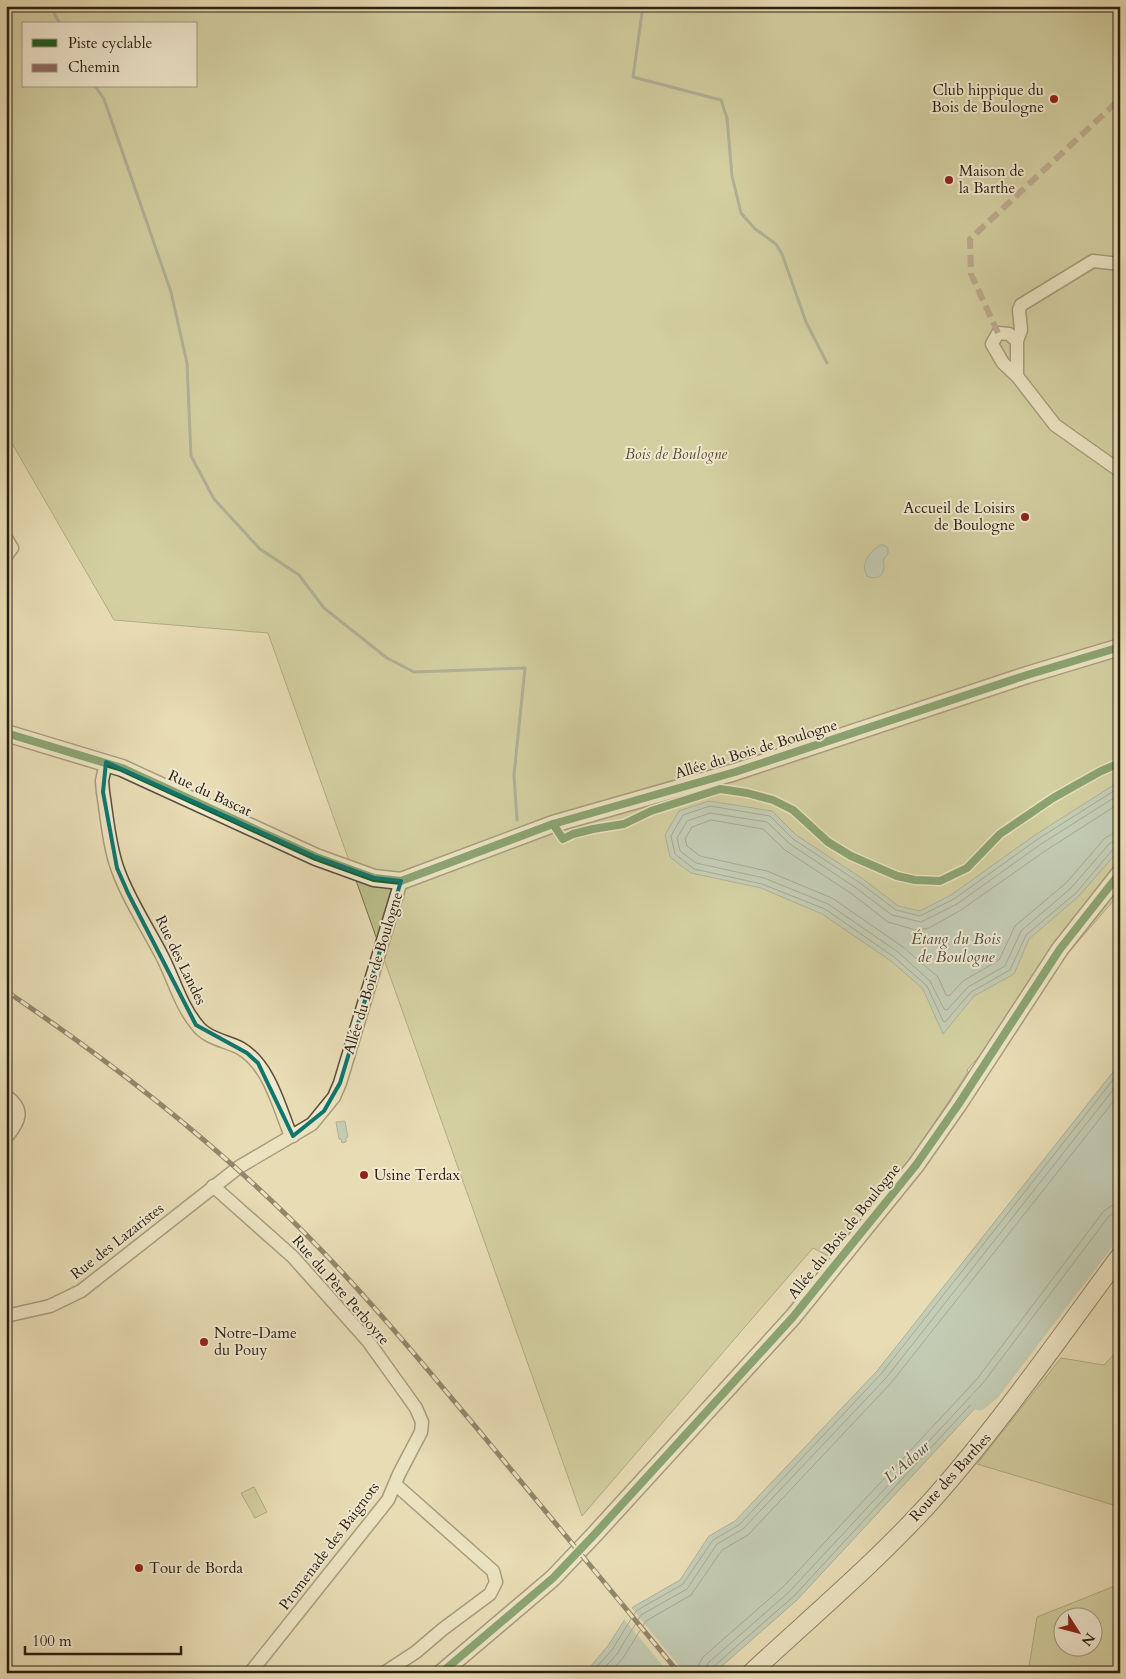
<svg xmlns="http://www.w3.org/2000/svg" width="1126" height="1679" viewBox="0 0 1126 1679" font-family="Cardo,serif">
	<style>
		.green { fill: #bbbf8a; stroke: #72704e; fill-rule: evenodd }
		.water { fill: #99bab6; stroke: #6d7c74 }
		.pier { fill: #e8dcb5 }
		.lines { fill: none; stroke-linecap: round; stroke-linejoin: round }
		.shore { stroke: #626d64; stroke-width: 1 }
		.stream { stroke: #6d7c74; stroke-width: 3 }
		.river { stroke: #99bab6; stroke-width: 19 }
		.minor-casing { stroke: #5a4f3b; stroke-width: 15 }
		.tertiary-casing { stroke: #5a4f3b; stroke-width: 19 }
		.secondary-casing { stroke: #2a2012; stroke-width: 20 }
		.minor { stroke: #f0e8cf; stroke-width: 12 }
		.tertiary { stroke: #f0e8cf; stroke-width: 16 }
		.secondary { stroke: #f0e8cf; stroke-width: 18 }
		.rail-casing { stroke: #2a2012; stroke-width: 5 }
		.rail { stroke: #f0e8cf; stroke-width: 3; stroke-dasharray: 9; stroke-linecap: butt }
		.quiet { stroke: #8d6e63; stroke-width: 6; stroke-dasharray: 12 6; stroke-linecap: butt }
		.cycleway-casing { stroke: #f0e8cf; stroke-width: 11 }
		.cycleway { stroke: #1b5e20; stroke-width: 8 }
		.marked { fill: none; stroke: #0f766e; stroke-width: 4; stroke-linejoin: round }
		.poi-dot { fill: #8f2418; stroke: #f0e8cf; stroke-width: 2 }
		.labels { text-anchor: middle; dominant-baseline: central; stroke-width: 4; stroke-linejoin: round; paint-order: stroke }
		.poi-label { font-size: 15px; fill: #2a2012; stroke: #f0e8cf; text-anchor: start }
		.park-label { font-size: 15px; font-style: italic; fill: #565036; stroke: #f0e8cf }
		.street-label { font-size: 15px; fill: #2a2012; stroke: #f0e8cf }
		.water-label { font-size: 16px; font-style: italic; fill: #4b4e43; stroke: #f0e8cf }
	</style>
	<rect width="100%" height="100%" fill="#e8dcb5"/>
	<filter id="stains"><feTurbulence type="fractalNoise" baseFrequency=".004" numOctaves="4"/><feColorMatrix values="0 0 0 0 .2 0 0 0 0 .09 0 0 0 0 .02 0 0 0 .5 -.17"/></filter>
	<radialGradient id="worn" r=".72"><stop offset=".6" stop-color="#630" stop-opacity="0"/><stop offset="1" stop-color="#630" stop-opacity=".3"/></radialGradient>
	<g class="green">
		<path d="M6,6H1120V893L967,1070L968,1072L908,1163L853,1235L828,1256L813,1248L582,1516L268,633L114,620L6,433ZM24,24H196V86H24Z"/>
		<polygon points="1120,1348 1120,1507 977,1464 1061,1358 1104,1365"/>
		<polygon points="254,1487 267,1512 255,1518 241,1493"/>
		<path d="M1120,1584V1673H1028L1037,1617ZM1064,1616H1094V1646H1064Z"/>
	</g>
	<g class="water">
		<path d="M880,545H884L888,548V554L883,560C887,572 879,582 867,576C860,563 869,553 880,545Z"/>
		<polygon points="1120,781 1120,849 1079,896 1029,939 1014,974 974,996 943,1034 923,989 891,961 822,914 761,888 691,873 670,857 665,835 679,811 709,801 772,811 796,835 863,879 898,906 920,911 951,895 1035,835"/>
		<polygon points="1120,1063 1120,1221 991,1391 797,1600 714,1673 585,1673 607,1647 633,1607 680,1580 709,1536 735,1521 877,1371"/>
		<polygon points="345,1121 348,1137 346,1138 346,1142 342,1143 341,1139 339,1139 336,1122"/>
	</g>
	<polygon class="pier" points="630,1606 685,1673 669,1673 623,1618"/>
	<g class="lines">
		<g class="shore">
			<polyline points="1120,787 1038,839 954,899 920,916 896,910 860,883 793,839 770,816 710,806 683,815 671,836 675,854 694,869 762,884 825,909 894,957 927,986 943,1021 945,1022 971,992 1010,970 1026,935 1076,893 1114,848 1120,847"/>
			<polyline points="1120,794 1041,844 957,904 921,922 892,915 856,888 790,844 767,822 710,813 687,821 677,838 680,851 696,863 764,878 828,904 898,952 930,981 944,1009 947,1010 968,987 1005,966 1021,931 1071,888 1110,843 1120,840"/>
			<polyline points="1120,803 1045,851 961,910 929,928 916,930 888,922 852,894 785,850 763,829 711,820 692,827 685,839 687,846 700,856 767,871 832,898 903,947 938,977 946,995 949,996 963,981 999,960 1015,926 1066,883 1105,838 1112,834 1120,833"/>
			<polyline points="591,1673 612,1650 636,1611 683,1584 713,1540 739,1525 881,1374 1120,1071"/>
			<polyline points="600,1673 617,1654 641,1615 687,1589 717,1544 743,1529 886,1378 1120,1081"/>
			<polyline points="610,1673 623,1658 646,1621 691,1595 722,1550 748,1535 891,1383 1120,1093"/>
			<polyline points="697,1673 699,1664 703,1657 784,1586 977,1379 1103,1212 1111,1206 1120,1204"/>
			<polyline points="705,1673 708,1663 789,1592 983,1383 1109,1216 1114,1213 1120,1212"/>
			<polyline points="711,1673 713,1667 794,1596 987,1387 1113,1221 1120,1218"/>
		</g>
		<g class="stream">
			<polyline points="50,6 60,24"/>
			<polyline points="643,6 633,77 721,100 727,118 732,176 741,213 755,229 776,244 782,254 806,322 827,363"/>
			<polyline points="95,86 104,99 171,292 187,363 191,456 214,499 260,549 299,575 324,608 387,658 414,672 525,668 514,775 517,820"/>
		</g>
		<polyline class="river" points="979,1401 991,1391 1120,1221"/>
		<defs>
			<g id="minor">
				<polyline points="1120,264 1093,261 1021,305 1019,310 1021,330 1017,341 1017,376 1055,425 1120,471"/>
				<polyline points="1017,376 1003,363 992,344 998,333 1009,334 1017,341"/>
				<polyline points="6,538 12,548 6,556"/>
				<path d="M106,762L102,781L103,792C107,817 109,846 118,870C129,901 148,928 163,958C174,980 181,1006 197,1025C206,1038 226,1041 240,1048C268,1064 278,1103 289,1131L293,1136"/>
				<path d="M6,1096C26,1110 19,1122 6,1138"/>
				<polyline points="213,1186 293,1257 368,1341 416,1408 422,1422 421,1432 399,1474 388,1500 250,1673"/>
				<polyline points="6,1316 50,1306 81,1291 239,1167 312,1124 334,1097 340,1083 401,881"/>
				<polyline points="384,1673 416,1652 443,1629 490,1594 496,1582 493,1571 395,1484"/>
			</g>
			<g id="tertiary">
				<polyline points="6,733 122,768 316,857 374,878 401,881 553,824 735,772 1027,675 1120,647"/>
				<polyline points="441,1673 553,1578 593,1536 793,1317 916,1165 958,1105 1060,949 1120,873"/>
			</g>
			<path id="secondary" d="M751,1673C813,1615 879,1560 935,1497C1002,1421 1060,1337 1120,1256"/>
		</defs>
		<use href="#minor" class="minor-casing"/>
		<use href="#tertiary" class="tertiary-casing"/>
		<use href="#secondary" class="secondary-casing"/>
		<use href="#minor" class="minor"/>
		<use href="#tertiary" class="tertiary"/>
		<use href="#secondary" class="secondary"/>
		<defs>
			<path id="rail" d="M6,991C101,1055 192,1125 275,1204C351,1276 418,1358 485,1438C550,1516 614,1595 679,1673"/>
		</defs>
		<use href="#rail" class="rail-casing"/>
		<use href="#rail" class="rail"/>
		<polyline class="quiet" points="998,333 971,274 970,239 1120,99"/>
		<defs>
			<g id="cycleway">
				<polyline points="6,733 122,768 316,857 374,878 401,881 553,824 735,772 1027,675 1120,647"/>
				<polyline points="553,824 563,839 573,834 593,829 624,824 651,811 720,789 747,793 773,800 793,810 828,842 851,856 897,876 915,880 940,881 967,868 1000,834 1053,798 1101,771 1120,763"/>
				<polyline points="441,1673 553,1578 593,1536 793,1317 916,1165 958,1105 1060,949 1120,873"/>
			</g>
		</defs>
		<use href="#cycleway" class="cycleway-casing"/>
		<use href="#cycleway" class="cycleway"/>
	</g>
	<path d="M0 0H1126V1679H0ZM106,762L316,857L374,878L401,881L340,1083L324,1111L293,1136L258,1063L247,1053L196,1025L128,893L117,868L103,792Z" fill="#e8dcb5" fill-opacity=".55" fill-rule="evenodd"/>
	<path class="marked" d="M106,762L316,857L374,878L401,881L340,1083L324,1111L293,1136L258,1063L247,1053L196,1025L128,893L117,868L103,792Z"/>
	<g class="poi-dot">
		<circle cx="1054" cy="99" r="5"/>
		<circle cx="949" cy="180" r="5"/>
		<circle cx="1025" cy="517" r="5"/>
		<circle cx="364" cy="1175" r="5"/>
		<circle cx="204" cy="1342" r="5"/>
		<circle cx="139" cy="1568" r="5"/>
	</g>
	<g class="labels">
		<g class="poi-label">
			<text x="1044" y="90" text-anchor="end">Club hippique du<tspan x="1044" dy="17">Bois de Boulogne</tspan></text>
			<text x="959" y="171">Maison de<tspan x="959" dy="17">la Barthe</tspan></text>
			<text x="1015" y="508" text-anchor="end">Accueil de Loisirs<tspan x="1015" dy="17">de Boulogne</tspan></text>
			<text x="374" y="1175">Usine Terdax</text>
			<text x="214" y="1333">Notre-Dame<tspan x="214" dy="17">du Pouy</tspan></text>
			<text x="149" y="1568">Tour de Borda</text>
		</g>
		<g class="park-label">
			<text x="676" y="454">Bois de Boulogne</text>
		</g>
		<g class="street-label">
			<text transform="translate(756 749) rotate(-17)">Allée du Bois de Boulogne</text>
			<text transform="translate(210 793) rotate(25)">Rue du Bascat</text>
			<text transform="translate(181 960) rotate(64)">Rue des Landes</text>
			<text transform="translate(373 973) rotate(-73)">Allée du Bois de Boulogne</text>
			<text transform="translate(844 1231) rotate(-51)">Allée du Bois de Boulogne</text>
			<text transform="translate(117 1241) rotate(-38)">Rue des Lazaristes</text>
			<text transform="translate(341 1290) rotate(49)">Rue du Père Perboyre</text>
			<text transform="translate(950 1477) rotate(-48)">Route des Barthes</text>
			<text transform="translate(329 1546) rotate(-53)">Promenade des Baignots</text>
		</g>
		<g class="water-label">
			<text x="956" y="939">Étang du Bois<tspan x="956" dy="18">de Boulogne</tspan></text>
			<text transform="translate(907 1462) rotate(-41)">L'Adour</text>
		</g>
	</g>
	<rect width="1126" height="1679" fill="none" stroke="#e8dcb5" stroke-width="25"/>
	<rect x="8" y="8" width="1111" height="1664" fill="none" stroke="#2a2012" stroke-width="2.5"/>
	<rect x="12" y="12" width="1101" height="1654" fill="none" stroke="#2a2012"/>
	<rect x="22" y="22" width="175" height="65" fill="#f0e8cf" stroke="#a19883"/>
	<rect x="32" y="39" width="25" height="8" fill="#1b5e20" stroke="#a19883"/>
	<text x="68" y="48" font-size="15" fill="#2a2012">Piste cyclable</text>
	<rect x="32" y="64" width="25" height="8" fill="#8d6e63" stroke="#a19883"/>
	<text x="68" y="72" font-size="15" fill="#2a2012">Chemin</text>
	<g transform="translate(1078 1632) rotate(126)"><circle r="24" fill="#f0e8cf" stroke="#a19883"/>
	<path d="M0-4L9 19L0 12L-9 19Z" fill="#8f2418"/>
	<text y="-8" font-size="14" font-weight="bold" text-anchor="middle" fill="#2a2012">N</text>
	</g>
	<path d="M25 1646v8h156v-8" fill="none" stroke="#2a2012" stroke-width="2.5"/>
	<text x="32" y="1646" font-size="15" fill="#2a2012" stroke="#f0e8cf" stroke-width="4" paint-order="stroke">100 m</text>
	<rect width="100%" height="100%" filter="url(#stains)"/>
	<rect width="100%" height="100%" fill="url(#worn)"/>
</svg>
